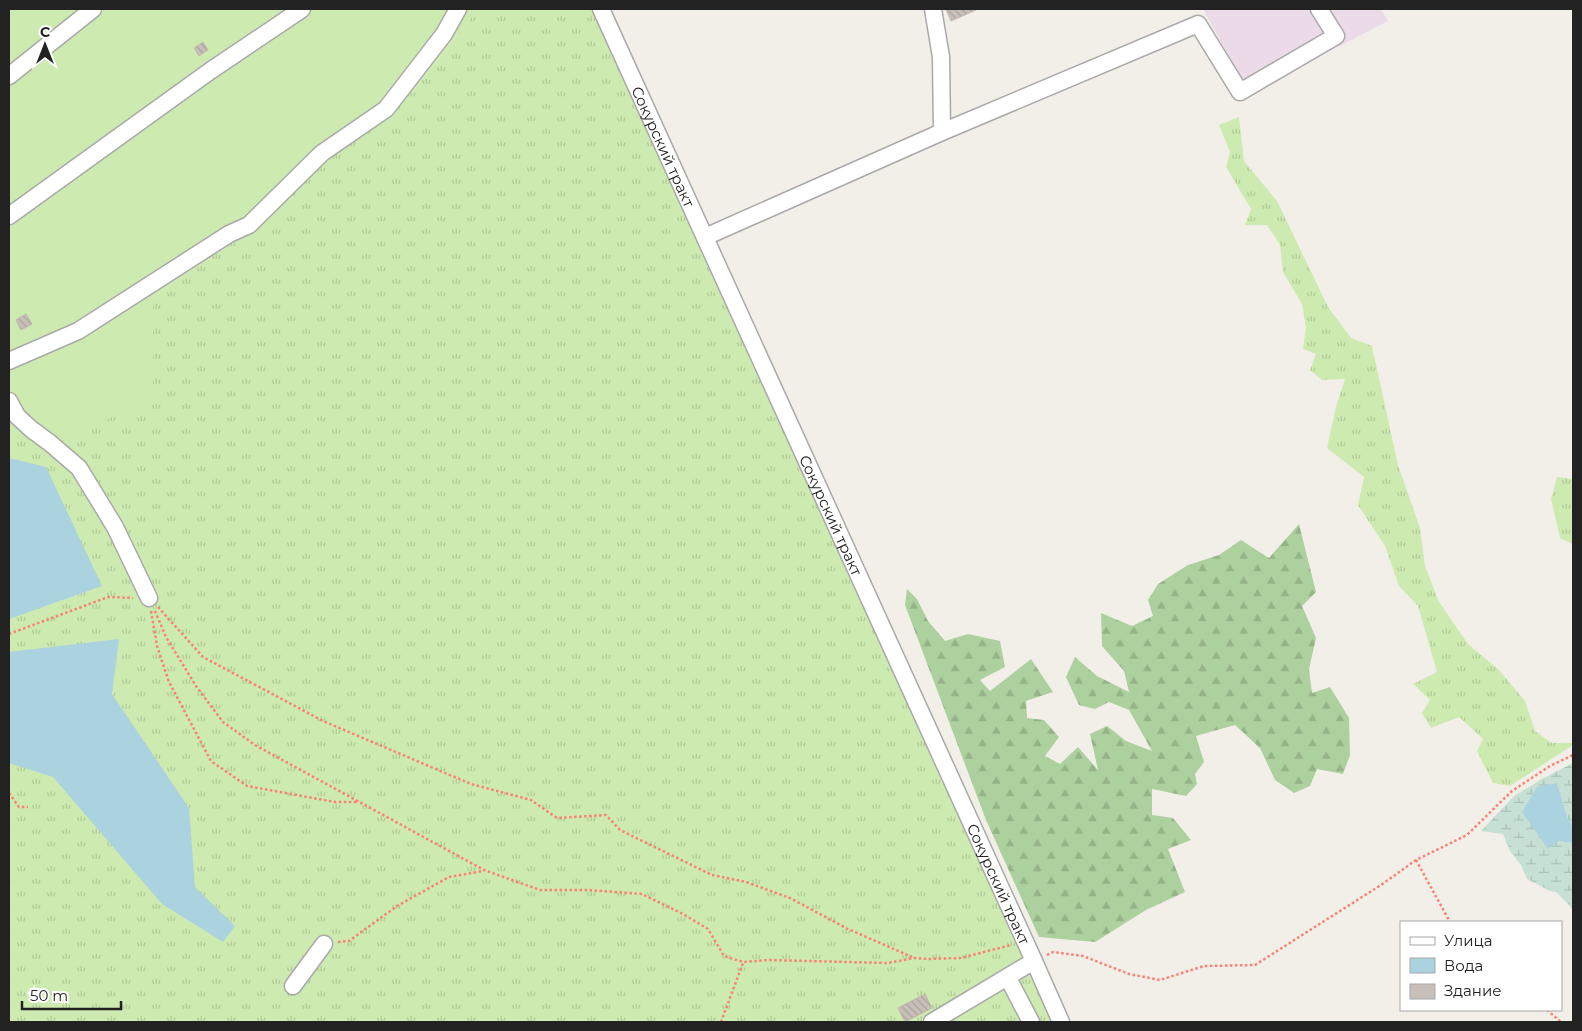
<svg xmlns="http://www.w3.org/2000/svg" width="1582" height="1031" viewBox="0 0 1582 1031" font-family="Montserrat,sans-serif">
	<style>
		.industrial { fill: #ebdbe8 }
		.grass { fill: url(#grass-tufts) }
		.forest { fill: url(#forest-firs) }
		.wetland { fill: url(#wetland-marsh) }
		.garden { fill: #cdebb0 }
		.water { fill: #aad3df }
		.building { fill: url(#building-back-hatch); stroke: #c4b6ab }
		.lines { fill: none; stroke-linecap: round; stroke-linejoin: round }
		.minor-casing { stroke: #a9a9a9; stroke-width: 19 }
		.path { stroke: #fa8072; stroke-width: 2.5; stroke-dasharray: 2.5 2.5; stroke-linecap: butt }
		.minor { stroke: #fff; stroke-width: 16 }
		.labels { text-anchor: middle; dominant-baseline: central; stroke-width: 4; stroke-linejoin: round; paint-order: stroke }
		.street-label { font-size: 15px; fill: #222; stroke: #fff }
	</style>
	<defs>
		<pattern id="grass-tufts" width="24" height="20" patternUnits="userSpaceOnUse" patternTransform="scale(1.25)"><rect width="24" height="20" fill="#cdebb0"/><path d="M3 7l-1-3M5 7V3M7 7l1-3M15 17l-1-3M17 17v-4M19 17l1-3" fill="none" stroke="#b0c997"/></pattern>
		<pattern id="forest-firs" width="22" height="20" patternUnits="userSpaceOnUse" patternTransform="scale(1.25)"><rect width="22" height="20" fill="#add19e"/><path d="M5 1l3.5 6h-7zM16 11l3.5 6h-7z" fill="#95b388"/></pattern>
		<pattern id="wetland-marsh" width="20" height="14" patternUnits="userSpaceOnUse" patternTransform="scale(1.25)"><rect width="20" height="14" fill="#c6e0d4"/><path d="M1 5h8M5 5V1M11 12h8M15 12V8" fill="none" stroke="#aac0b6"/></pattern>
		<pattern id="building-back-hatch" width="6" height="6" patternUnits="userSpaceOnUse" patternTransform="scale(1.25)"><rect width="6" height="6" fill="#c7bfb8"/><path d="M-1 5l2 2M0 0l6 6M5-1l2 2" fill="none" stroke="#aba49e"/></pattern>
	</defs>
	<rect width="100%" height="100%" fill="#f2efe9"/>
	<polygon class="industrial" points="1203,9 1381,9 1388,21 1249,93"/>
	<g class="grass">
		<polygon points="478,9 601,9 1061,1022 9,1022 9,401 153,402 153,298 413,91"/>
		<polygon points="1239,117 1244,161 1277,201 1328,307 1351,338 1372,346 1398,465 1420,528 1425,566 1439,602 1468,644 1499,670 1525,701 1535,731 1552,743 1573,743 1573,745 1510,786 1493,783 1477,751 1483,739 1459,717 1431,728 1422,713 1430,700 1413,684 1437,672 1418,606 1399,586 1385,546 1358,505 1364,477 1327,448 1336,407 1345,379 1322,380 1310,370 1316,354 1303,349 1306,328 1302,304 1283,272 1280,245 1267,225 1245,225 1251,209 1226,167 1230,152 1219,125"/>
		<polygon points="1557,477 1573,479 1573,544 1560,538 1551,499"/>
	</g>
	<polygon class="forest" points="1299,524 1316,592 1302,606 1316,638 1309,669 1312,693 1330,687 1349,718 1350,755 1343,774 1317,769 1310,786 1294,793 1275,780 1260,748 1235,725 1196,736 1204,762 1195,774 1197,784 1186,796 1152,789 1152,815 1173,818 1191,840 1168,849 1185,892 1146,910 1095,942 1039,937 986,820 905,605 907,589 917,599 928,621 945,641 968,634 1000,641 1005,667 980,680 990,691 1031,659 1053,692 1026,701 1027,718 1044,720 1059,737 1045,756 1060,764 1078,747 1098,770 1090,734 1107,726 1126,741 1152,751 1129,710 1109,702 1095,709 1079,705 1066,677 1075,657 1097,676 1129,692 1124,671 1102,646 1101,613 1132,626 1153,616 1148,600 1158,584 1188,565 1219,555 1241,540 1269,558"/>
	<polygon class="wetland" points="1573,763 1573,827 1568,819 1557,783 1558,841 1573,843 1573,909 1556,892 1550,891 1527,879 1521,865 1510,851 1503,834 1481,831 1514,796 1540,780"/>
	<polygon class="garden" points="9,9 478,9 413,91 153,298 153,402 36,446 9,401"/>
	<g class="water">
		<polygon points="9,458 46,467 102,586 9,619"/>
		<polygon points="119,639 112,694 189,808 195,887 235,926 223,942 162,904 53,777 9,763 9,652"/>
		<polygon points="1557,783 1568,819 1573,827 1573,843 1558,841 1548,849 1522,812 1537,787"/>
	</g>
	<g class="building">
		<polygon points="946,9 978,9 951,21"/>
		<polygon points="203,42 208,50 199,56 194,48"/>
		<polygon points="26,314 32,324 21,330 16,320"/>
		<polygon points="925,994 932,1008 905,1022 898,1008"/>
	</g>
	<g class="lines">
		<defs>
			<g id="minor">
				<path id="s1" d="M601,9L1034,961L1061,1022"/>
				<polyline points="933,9 941,57 942,132"/>
				<polyline points="9,76 93,9"/>
				<polyline points="9,216 210,71 302,9"/>
				<polyline points="705,237 942,132 1198,24 1240,92 1336,36 1319,9"/>
				<polyline points="9,361 78,331 229,234 249,225 322,153 386,109 444,34 458,9"/>
				<polyline points="9,401 17,416 31,429 50,443 79,468 115,527 149,598"/>
				<polyline points="1008,978 1031,1022"/>
				<polyline points="293,986 324,944"/>
				<polyline points="932,1022 1034,961"/>
			</g>
		</defs>
		<use href="#minor" class="minor-casing"/>
		<g class="path">
			<polyline points="158,607 203,657 323,721 471,784 531,800 557,818 606,815 620,830 712,875 746,882 790,898 848,929 912,957"/>
			<polyline points="151,611 157,646 169,682 211,761 247,786 335,802 359,802"/>
			<polyline points="155,611 166,637 196,686 223,722 255,745 484,870 540,890 588,890 642,894 683,914 708,929 724,956 743,962 769,960 888,963 914,958 928,959 961,958 1011,945"/>
			<polyline points="9,634 108,597 133,598"/>
			<polyline points="9,793 19,807 28,807"/>
			<polyline points="1416,860 1450,922"/>
			<polyline points="338,942 349,941 397,906 449,877 483,871"/>
			<polyline points="1047,955 1053,952 1083,956 1129,974 1160,980 1204,966 1255,965 1381,885 1416,860 1467,835 1512,791 1550,766 1573,755"/>
			<polyline points="1547,1010 1561,1022"/>
			<polyline points="721,1022 743,963"/>
		</g>
		<use href="#minor" class="minor"/>
	</g>
	<g class="labels">
		<g class="street-label">
			<text stroke="none"><textPath href="#s1" startOffset="151">Сокурский тракт</textPath></text>
			<text stroke="none"><textPath href="#s1" startOffset="556">Сокурский тракт</textPath></text>
			<text stroke="none"><textPath href="#s1" startOffset="961">Сокурский тракт</textPath></text>
		</g>
	</g>
	<rect width="1582" height="1031" fill="none" stroke="#222222" stroke-width="20"/>
	<rect x="1400" y="921" width="162" height="90" fill="#ffffff" stroke="#a7a7a7"/>
	<rect x="1410" y="937" width="25" height="8" fill="#ffffff" stroke="#a7a7a7"/>
	<text x="1444" y="946" font-size="15" fill="#222222">Улица</text>
	<rect x="1410" y="958" width="25" height="15" fill="#aad3df" stroke="#a7a7a7"/>
	<text x="1444" y="971" font-size="15" fill="#222222">Вода</text>
	<rect x="1410" y="984" width="25" height="15" fill="#c7bfb8" stroke="#a7a7a7"/>
	<text x="1444" y="996" font-size="15" fill="#222222">Здание</text>
	<g transform="translate(45 45)" stroke="#ffffff" stroke-width="4" paint-order="stroke">
	<path d="M0-4L9 19L0 12L-9 19Z" fill="#222222"/>
	<text y="-8" font-size="14" font-weight="bold" text-anchor="middle" fill="#222222">С</text>
	</g>
	<path d="M22 1001v8h99v-8" fill="none" stroke="#222222" stroke-width="2.5"/>
	<text x="30" y="1001" font-size="15" fill="#222222" stroke="#ffffff" stroke-width="4" paint-order="stroke">50 m</text>
</svg>
